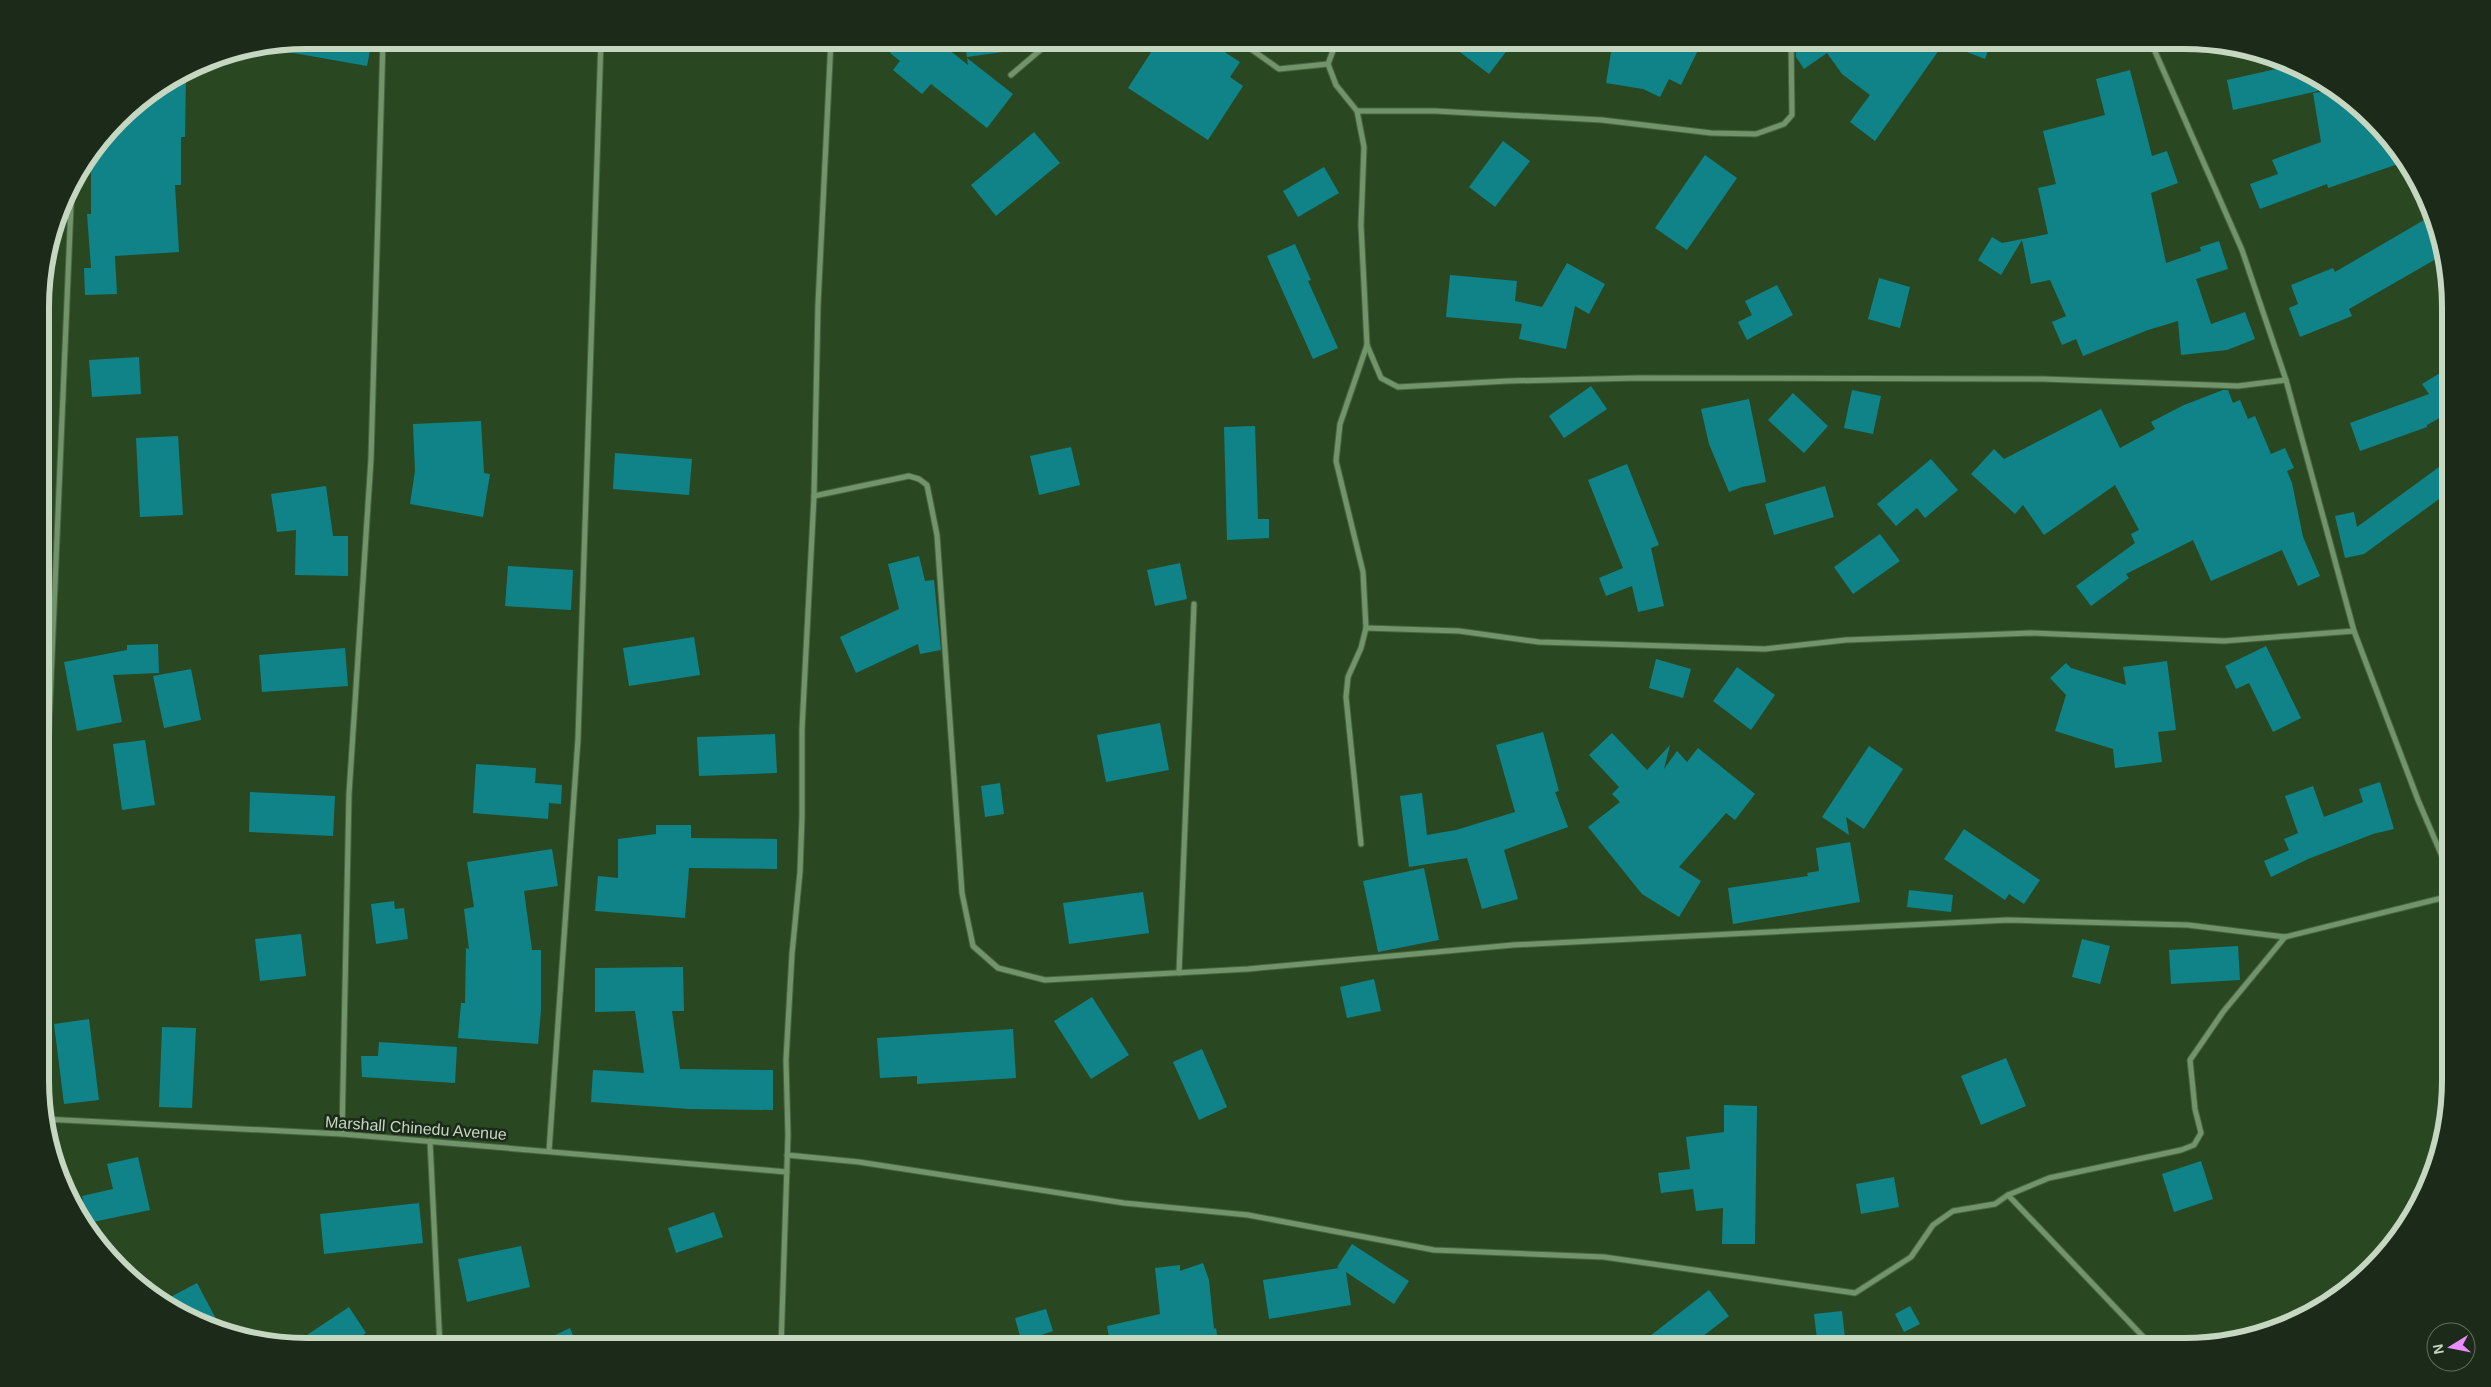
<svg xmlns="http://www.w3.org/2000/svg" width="2491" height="1387" viewBox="0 0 2491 1387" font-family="Arial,sans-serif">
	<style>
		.building { fill: #0f8388 }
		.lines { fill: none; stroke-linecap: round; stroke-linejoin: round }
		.street-casing { stroke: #496343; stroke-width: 7 }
		.street { stroke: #72946a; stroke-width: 5 }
		.labels { text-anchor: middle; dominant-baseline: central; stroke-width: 5; stroke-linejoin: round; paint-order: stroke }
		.street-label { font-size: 16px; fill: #c5d7c1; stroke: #1c2a19 }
		.rim { fill: none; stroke: #c5d7c1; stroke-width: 6 }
	</style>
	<rect width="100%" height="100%" fill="#294822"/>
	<g class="building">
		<polygon points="307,40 372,40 367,66 271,49"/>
		<polygon points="901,40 937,40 968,65 967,58 1013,94 987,128 931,84 922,94 893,70 900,61 890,53"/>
		<polygon points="964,40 1016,40 1017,50 967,57"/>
		<polygon points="1159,40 1206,40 1240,62 1230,77 1243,86 1208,140 1128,88"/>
		<polygon points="1444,40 1515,40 1489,74"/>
		<polygon points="1613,40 1703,40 1681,85 1669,79 1660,97 1643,89 1606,83"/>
		<polygon points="1795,40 1992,40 1985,59 1944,43 1875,141 1850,122 1870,95 1842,74 1827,53 1804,69 1796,57"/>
		<polygon points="2293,65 2314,74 2318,91 2233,110 2227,80"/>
		<polygon points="2130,70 2152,156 2167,151 2178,183 2151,193 2166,263 2201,251 2200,247 2219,241 2228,269 2196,279 2211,324 2245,312 2255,339 2227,350 2181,355 2178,321 2148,330 2083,356 2076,339 2062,345 2052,322 2066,316 2050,280 2031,284 2022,240 2001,275 1978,260 1992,237 2002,243 2048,234 2038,188 2056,184 2043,131 2105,115 2096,79"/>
		<polygon points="186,72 185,137 181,137 181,185 175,185 179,252 115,256 117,294 85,295 84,268 91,268 87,214 91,214 91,158 131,106"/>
		<polygon points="2336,90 2373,118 2407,161 2328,188 2327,184 2260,209 2250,184 2278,174 2272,160 2321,142 2313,93"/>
		<polygon points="1034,132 1060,163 996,216 971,185"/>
		<polygon points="1503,141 1530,161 1495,207 1469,187"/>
		<polygon points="1705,155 1737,178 1687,250 1655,228"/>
		<polygon points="1324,167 1339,193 1298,217 1283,191"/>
		<polygon points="2435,217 2443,255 2349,309 2352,316 2300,337 2289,308 2298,304 2291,285 2333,268 2335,272 2424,220 2425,223"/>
		<polygon points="1295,244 1311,280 1308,281 1338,348 1313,359 1267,256"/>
		<polygon points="1567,263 1605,284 1589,314 1575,306 1566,349 1519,339 1522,324 1446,317 1450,275 1517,281 1515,301 1542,307"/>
		<polygon points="1879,278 1910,287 1900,328 1868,319"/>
		<polygon points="1777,285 1793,315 1747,340 1738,322 1752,315 1745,301"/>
		<polygon points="139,357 141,394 92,397 89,360"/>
		<polygon points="2450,367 2450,412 2427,425 2427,427 2360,451 2350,423 2429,394 2422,384"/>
		<polygon points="1591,386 1607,409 1564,438 1549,416"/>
		<polygon points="1852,390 1881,396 1873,434 1844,428"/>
		<polygon points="2223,390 2228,390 2233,403 2240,400 2248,419 2255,416 2271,454 2285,448 2294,468 2287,471 2292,483 2303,537 2320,576 2298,586 2282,550 2211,581 2193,540 2126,574 2129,578 2091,606 2076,586 2135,543 2131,534 2139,530 2115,485 2044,535 2023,505 2015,514 1971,474 1994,449 2004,459 2101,409 2120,448 2155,429 2151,422 2184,405"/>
		<polygon points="1793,393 1828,426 1804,453 1768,420"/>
		<polygon points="1749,399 1766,482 1742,487 1729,492 1709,444 1701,409"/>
		<polygon points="481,421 484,473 490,474 483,517 410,504 415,471 413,424"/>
		<polygon points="1255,426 1258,519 1269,519 1269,538 1227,540 1224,427"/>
		<polygon points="178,436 183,515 140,517 136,438"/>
		<polygon points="1071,447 1080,485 1039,495 1030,456"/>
		<polygon points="615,453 692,459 689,495 613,489"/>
		<polygon points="1931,459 1958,490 1925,518 1917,508 1896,526 1877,504"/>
		<polygon points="2450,459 2450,491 2364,554 2345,558 2335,516 2354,512 2357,527"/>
		<polygon points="1627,464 1659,545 1651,548 1664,606 1638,612 1632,586 1606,596 1599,578 1623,568 1588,480"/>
		<polygon points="326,486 333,536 348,536 348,576 295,575 296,530 277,532 271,494"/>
		<polygon points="1825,486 1834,517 1774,535 1765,504"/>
		<polygon points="1880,534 1900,561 1853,594 1834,567"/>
		<polygon points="919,556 925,581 934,580 941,650 920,654 918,644 856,673 840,637 899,609 888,564"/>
		<polygon points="1180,563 1187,599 1155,606 1147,570"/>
		<polygon points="508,566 573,570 571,610 505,606"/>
		<polygon points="694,637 700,675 629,686 623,648"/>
		<polygon points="158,644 159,673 113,675 122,722 77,731 64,662 127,650 127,645"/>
		<polygon points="2266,646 2301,718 2273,732 2249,683 2236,689 2225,666"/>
		<polygon points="345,648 348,686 262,692 259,655"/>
		<polygon points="1656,659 1691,669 1683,698 1649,688"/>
		<polygon points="2167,661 2176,730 2158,732 2162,762 2115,768 2113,749 2055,731 2066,695 2050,678 2066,663 2071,668 2126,685 2123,667"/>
		<polygon points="1737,667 1775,695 1751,730 1713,701"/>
		<polygon points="191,669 201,720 164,728 153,676"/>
		<polygon points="1160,723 1169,770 1106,782 1097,735"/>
		<polygon points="1543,732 1559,791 1555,792 1568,827 1504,850 1518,899 1482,909 1467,858 1409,867 1400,796 1422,793 1427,835 1456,830 1515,812 1496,745"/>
		<polygon points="1612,733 1647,770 1670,745 1664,769 1677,751 1687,762 1698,748 1755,794 1735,820 1726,813 1679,867 1701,881 1679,917 1642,894 1588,827 1620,802 1612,794 1619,787 1589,755"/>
		<polygon points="775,734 777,773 699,776 697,737"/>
		<polygon points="145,740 155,805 122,810 113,744"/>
		<polygon points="1869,746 1903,769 1864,829 1846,817 1849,835 1822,817"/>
		<polygon points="476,764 536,768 535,783 562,785 561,804 549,803 548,819 473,813"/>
		<polygon points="2380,782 2394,829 2373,834 2308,859 2271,877 2264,861 2289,850 2284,839 2298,833 2285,796 2313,786 2324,817 2363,802 2359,789"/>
		<polygon points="1000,783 1004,814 985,817 981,786"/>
		<polygon points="250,792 335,796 333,836 249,832"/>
		<polygon points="656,825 691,825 691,838 777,839 777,869 689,868 685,918 595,911 598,876 618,878 618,839 656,834"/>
		<polygon points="1964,829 2040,880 2024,904 2009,894 2005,900 1944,859"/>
		<polygon points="1850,842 1860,902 1733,924 1728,888 1808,876 1807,873 1819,871 1816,848"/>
		<polygon points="552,849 558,886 524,891 532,950 541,950 541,1010 538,1044 458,1038 461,1003 465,1003 466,948 469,949 464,909 474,907 467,862"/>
		<polygon points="1424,868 1439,940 1378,952 1363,881"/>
		<polygon points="1909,890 1953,895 1951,912 1907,907"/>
		<polygon points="1143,892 1149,933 1069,944 1063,903"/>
		<polygon points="394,901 395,909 404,908 408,939 376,944 371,904"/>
		<polygon points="301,934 306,976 260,981 255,939"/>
		<polygon points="2082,939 2110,946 2100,984 2072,977"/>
		<polygon points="2238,946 2240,980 2171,984 2169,950"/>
		<polygon points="683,967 684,1011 672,1011 680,1069 773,1070 773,1110 689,1109 591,1102 593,1070 644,1073 635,1011 595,1012 595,968"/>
		<polygon points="1374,979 1381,1011 1347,1018 1340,987"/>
		<polygon points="1092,997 1129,1055 1091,1079 1054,1021"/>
		<polygon points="89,1019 99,1100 64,1104 54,1024"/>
		<polygon points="162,1027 196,1028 192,1108 159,1107"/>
		<polygon points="1013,1029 1016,1078 917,1084 917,1076 880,1078 877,1038"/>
		<polygon points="379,1042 457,1047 455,1083 362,1077 361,1056 378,1056"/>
		<polygon points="1202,1049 1227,1107 1199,1120 1173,1062"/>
		<polygon points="2006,1058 2026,1106 1981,1125 1961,1076"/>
		<polygon points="1724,1105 1757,1106 1755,1244 1722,1244 1723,1208 1696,1211 1693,1189 1661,1193 1658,1173 1690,1169 1686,1137 1724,1132"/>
		<polygon points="138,1157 150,1210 88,1223 82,1196 113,1189 107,1164"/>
		<polygon points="2201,1161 2213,1199 2174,1212 2162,1174"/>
		<polygon points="1894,1177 1899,1207 1861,1214 1856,1184"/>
		<polygon points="419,1203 423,1243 324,1254 320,1214"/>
		<polygon points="714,1212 723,1237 676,1253 668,1228"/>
		<polygon points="1352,1244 1409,1281 1394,1304 1346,1272 1351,1305 1269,1319 1263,1280 1339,1268 1337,1267"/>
		<polygon points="521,1246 530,1287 467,1302 458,1259"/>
		<polygon points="1203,1263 1209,1280 1214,1329 1216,1328 1219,1347 1184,1347 1182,1337 1139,1347 1111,1347 1107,1326 1160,1314 1155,1268 1180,1265 1180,1271"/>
		<polygon points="197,1283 223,1332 174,1311 161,1302"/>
		<polygon points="1709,1290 1729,1316 1689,1347 1636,1347"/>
		<polygon points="1910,1306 1920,1324 1904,1332 1895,1314"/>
		<polygon points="349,1307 366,1333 346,1347 292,1345"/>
		<polygon points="1046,1309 1053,1331 1039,1336 1042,1347 1023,1347 1015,1318"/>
		<polygon points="1842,1311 1846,1347 1818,1347 1814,1314"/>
		<polygon points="570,1328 578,1347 530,1347"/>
	</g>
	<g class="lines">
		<defs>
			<g id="street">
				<polyline points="831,40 818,305 814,496 909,476 919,479 927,485 937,535 962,893 973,946 998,968 1045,980 1248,969 1513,945 2008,920 2188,925 2285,937 2450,896"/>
				<polyline points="1238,40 1279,69 1328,64"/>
				<polyline points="1337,40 1328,64 1336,85 1357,111 1364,147 1361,225 1367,345 1381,378 1398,387 1508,381 1638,378 2043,379 2238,386 2286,380"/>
				<polyline points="2150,40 2242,250 2286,380 2354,631 2418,800 2450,875"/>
				<polyline points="1011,75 1052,40"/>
				<polyline points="1357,111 1435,111 1602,120 1711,133 1756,134 1784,124 1792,115 1791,40"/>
				<polyline points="1366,628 1459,631 1539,642 1765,649 1846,640 2031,633 2224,641 2354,631"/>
				<polyline points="1361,844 1346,697 1348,677 1361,648 1366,628 1363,572 1336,461 1340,424 1367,345"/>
				<polyline points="42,893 72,182"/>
				<polyline points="1179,973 1194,604"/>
				<polyline points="43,1119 342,1134 787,1172"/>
				<polyline points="342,1134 349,794 371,459 383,40"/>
				<polyline points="430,1141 440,1347"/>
				<polyline points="549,1151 578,739 601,40"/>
				<polyline points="787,1155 859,1162 1124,1203 1248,1215 1434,1250 1604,1257 1855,1293 1911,1257 1933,1225 1953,1211 1995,1204 2008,1195 2049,1178 2181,1150 2194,1145 2201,1133 2195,1109 2190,1060 2223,1012 2285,937"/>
				<polyline points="2008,1195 2152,1346"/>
				<polyline points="781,1347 788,1135 786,1060 792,954 800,872 802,817 802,729 814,496"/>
			</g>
		</defs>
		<use href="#street" class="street-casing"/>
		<use href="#street" class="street"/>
	</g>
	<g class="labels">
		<g class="street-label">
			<text transform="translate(416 1128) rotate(4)">Marshall Chinedu Avenue</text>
		</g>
	</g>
	<path d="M0 0H2491V1387H0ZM307 49H2184A258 258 0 0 1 2442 307V1080A258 258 0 0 1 2184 1338H307A258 258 0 0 1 49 1080V307A258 258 0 0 1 307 49Z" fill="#1c2a19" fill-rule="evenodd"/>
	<path class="rim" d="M307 49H2184A258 258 0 0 1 2442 307V1080A258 258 0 0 1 2184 1338H307A258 258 0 0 1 49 1080V307A258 258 0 0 1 307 49Z"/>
	<g transform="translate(2451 1347) rotate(260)"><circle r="24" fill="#1c2a19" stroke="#606f5c"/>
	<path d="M0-4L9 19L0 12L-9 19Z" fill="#e98dfe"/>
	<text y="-8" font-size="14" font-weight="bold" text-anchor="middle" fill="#c5d7c1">N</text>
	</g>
</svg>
